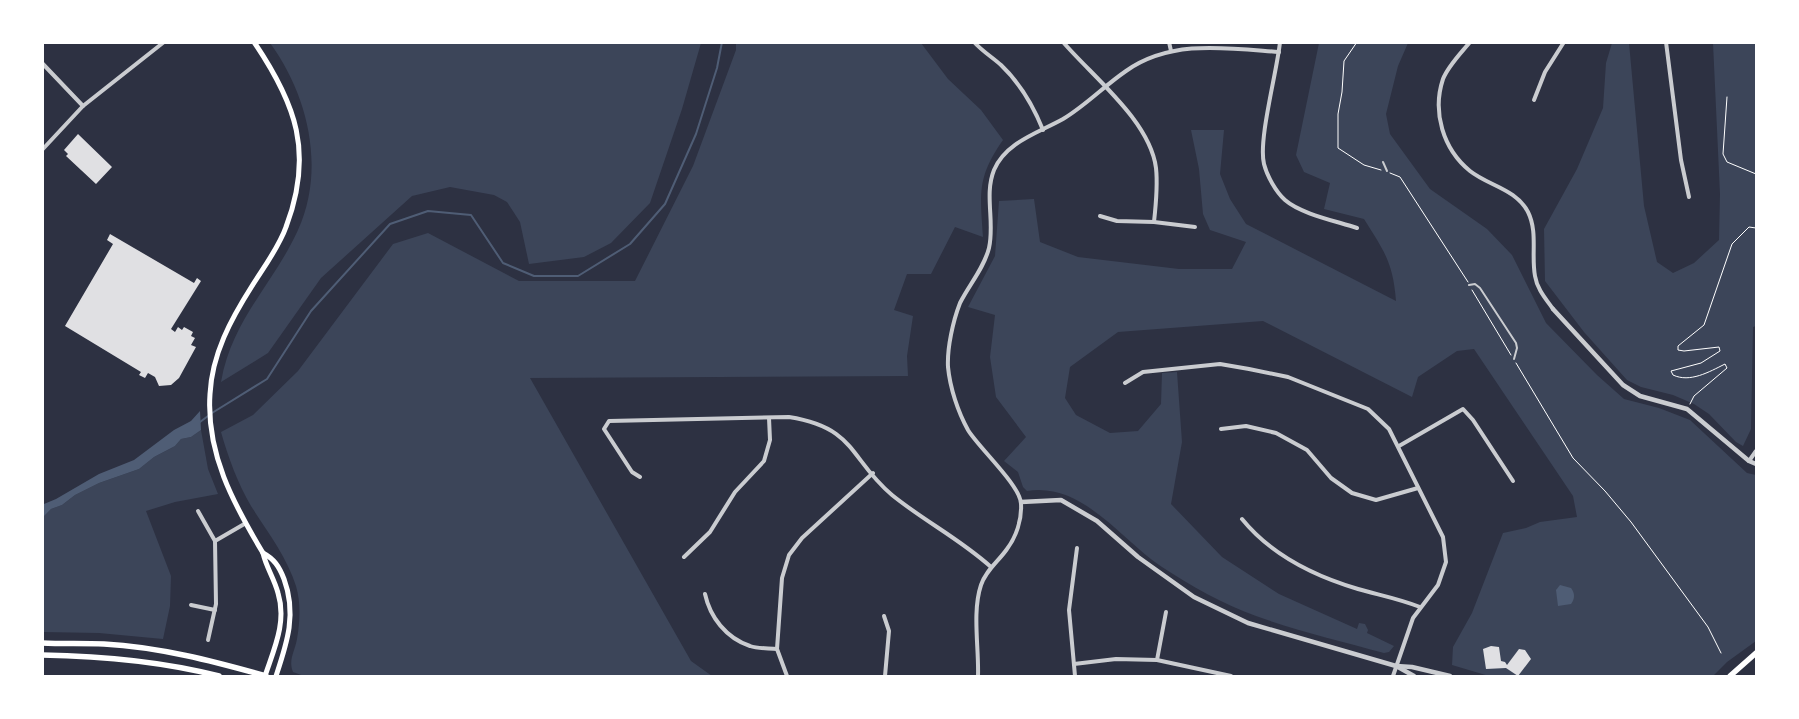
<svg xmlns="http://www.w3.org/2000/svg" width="1799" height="719" viewBox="0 0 1799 719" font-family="'Archivo Narrow',sans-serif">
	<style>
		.green { fill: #3c4559 }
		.water { fill: #4f5d75 }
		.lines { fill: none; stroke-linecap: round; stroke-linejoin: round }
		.stream { stroke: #4f5d75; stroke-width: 2 }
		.building { fill: #e0e0e3 }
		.path { stroke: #fff; stroke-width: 1 }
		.service { stroke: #caccd0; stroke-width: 2 }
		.minor { stroke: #caccd0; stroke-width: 4 }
		.tertiary { stroke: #caccd0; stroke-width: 4.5 }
		.secondary { stroke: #fff; stroke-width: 5 }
		.primary { stroke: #fff; stroke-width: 5.5 }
	</style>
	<rect width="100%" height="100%" fill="#2d3142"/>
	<g class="green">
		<path d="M270,43H701L682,109L650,203L611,243L584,257L529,264L520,222L507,202L494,195L450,187L412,196L321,278L268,353L221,382C232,319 273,285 298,230C326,168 308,95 270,43Z"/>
		<path d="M736,43H921L948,79L981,110L1003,140C977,177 980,193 983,237L955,227L931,274H907L894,310L913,316L907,356L908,376L530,378L691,661L712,676H304L293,672C288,660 295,651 297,639C300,621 301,603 296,586C287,557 267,531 251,506C238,484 228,457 221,432L253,415L298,371L393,244L428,233L519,281H635L693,166L736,50Z"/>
		<path d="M1319,43H1408L1398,66L1386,114L1390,134L1430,189L1487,229L1512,255L1546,323L1597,375L1624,399L1659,408L1690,420L1747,473L1756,475V641L1727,662L1713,676H1489L1452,665L1453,647L1472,613L1503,533L1526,528L1540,522L1577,517L1573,496L1474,349L1457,351L1418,377L1412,397L1263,321L1118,332L1070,367L1065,398L1076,415L1110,433L1138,431L1161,404L1162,373L1177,372L1182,442L1171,504L1222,557L1279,594L1357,629L1359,623L1365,624L1368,630L1367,633L1394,646L1389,652L1384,653C1341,641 1297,631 1256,616C1223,604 1191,586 1162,567C1121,540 1083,482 1027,491L1023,487L1018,472L1004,461L1026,437L996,397L990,357L995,315L968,307L995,256L999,201L1034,199L1040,242L1078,257L1179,269H1232L1246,242L1210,230L1203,214L1199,169L1191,130H1224L1220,174L1230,199L1246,224L1396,301C1393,262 1384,251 1364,219L1324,209L1330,183L1304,172L1296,155Z"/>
		<polygon points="1612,43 1629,43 1644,206 1657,262 1673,273 1694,263 1719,240 1720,194 1713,43 1756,43 1756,326 1753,327 1751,429 1743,446 1736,442 1709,414 1694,404 1673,395 1641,387 1627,380 1584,332 1545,281 1544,229 1577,169 1603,108 1606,63"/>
		<polygon points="201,430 208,469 218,494 175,502 146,511 171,576 170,606 163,639 99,633 43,632 42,517 51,509 62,505 75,495 99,483 139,469 154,457 175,446 181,439 191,437"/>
	</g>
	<g class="water">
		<polygon points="200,411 201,430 191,437 181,439 175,446 154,457 139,469 99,483 75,495 62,505 51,509 43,517 44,504 56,499 99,474 134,460 174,430 191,421"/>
		<path d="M1560,585L1571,588C1575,593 1575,599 1571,604L1558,606L1556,590Z"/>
	</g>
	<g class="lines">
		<g class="stream">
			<polyline points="212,413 267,379 311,311 390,224 428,211 471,215 503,263 534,276 578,276 630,244 665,204 696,134 717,68 722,42"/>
			<polyline points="200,422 208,416"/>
		</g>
	</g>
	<g class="building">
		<polygon points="78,134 112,167 96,184 66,156 68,154 64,150"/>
		<polygon points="110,234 194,283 197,278 201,281 171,329 175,332 178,327 182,330 184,327 193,332 191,336 195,338 191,345 196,347 179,378 171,385 159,386 155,377 148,373 145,378 139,375 141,372 65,326 113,244 107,240"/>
		<polygon points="1491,646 1499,647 1501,661 1505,662 1507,665 1519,649 1525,650 1531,659 1518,676 1506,668 1486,669 1483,649"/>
	</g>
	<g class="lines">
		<g class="path">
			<polyline points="1357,42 1344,61 1342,92 1338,114 1338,148 1364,165 1381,170"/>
			<polyline points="1727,97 1723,154 1727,162 1756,174"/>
			<polyline points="1390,173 1400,177 1468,282"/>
			<polyline points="1472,290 1511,355"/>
			<polyline points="1516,363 1573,458 1605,491 1631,522 1708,627 1721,653"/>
			<path d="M1690,404L1694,396L1727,368L1725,364C1709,372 1690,383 1673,375L1671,371L1701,363L1720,351L1719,347L1684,351L1678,350V346L1704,325L1732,244L1749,227L1756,228"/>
		</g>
		<g class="service">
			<polyline points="1383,162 1387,171"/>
			<polyline points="1469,285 1475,284 1480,288 1516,343 1517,348 1514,359"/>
		</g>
		<g class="minor">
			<path d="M974,42C982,51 992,57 1001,65C1021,84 1033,105 1043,130"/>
			<path d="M1063,42C1093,77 1150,121 1156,168C1158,186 1156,204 1154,222"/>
			<polyline points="1169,42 1171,51"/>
			<path d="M1280,42C1277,72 1258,140 1264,164C1267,176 1276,192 1285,200C1301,214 1336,221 1357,228"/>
			<path d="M1470,42C1461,53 1448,66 1443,79C1432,112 1443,149 1470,171C1489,186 1516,189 1528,212C1538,232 1531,255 1535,276C1537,289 1546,299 1553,309"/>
			<polyline points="1666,42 1681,160 1689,197"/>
			<polyline points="42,63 83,106"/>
			<polyline points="1534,100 1545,72 1564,42"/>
			<polyline points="42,150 83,106 164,42"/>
			<polyline points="1100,216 1117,221 1154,222 1195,227"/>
			<polyline points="1125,383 1143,372 1220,364 1249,369 1288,377 1368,409 1389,429 1443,537 1446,562 1438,585 1413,618 1393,676"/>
			<polyline points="1221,429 1246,426 1276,433 1307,450 1331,478 1352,493 1376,500 1418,488"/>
			<polyline points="1399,446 1463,409 1473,420 1513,481"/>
			<polyline points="1749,461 1756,451"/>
			<path d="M640,477L632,472L604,429L609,421L789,417C857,428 849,459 892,495C924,521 960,539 991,567"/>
			<polyline points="198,511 215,541 216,604 208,640"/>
			<path d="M1242,519C1272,556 1314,576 1358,589C1379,595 1400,599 1420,607"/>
			<polyline points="215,541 246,523"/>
			<polyline points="684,557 710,532 735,492 764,461 770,440 769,418"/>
			<path d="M705,594C710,617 726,638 750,646C758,649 769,648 777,649"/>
			<polyline points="191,605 215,610"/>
			<polyline points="884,616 889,631 885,676"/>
			<polyline points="1157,660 1166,612"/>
			<polyline points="1074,664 1116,659 1157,660 1231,676"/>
			<polyline points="787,676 777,649 782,578 789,555 802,538 873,473"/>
			<path d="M978,676C979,648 972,612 981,585C986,570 998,562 1007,549C1016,537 1022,520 1021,504C1021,486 978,447 968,430C958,412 950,388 948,367C947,348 953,321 960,303C969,285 984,268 989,248C995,222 984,195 994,170C1006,142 1038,133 1063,119C1085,106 1104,86 1126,71C1171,39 1227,48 1279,52"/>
			<polyline points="1075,676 1069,610 1077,548"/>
		</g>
		<g class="tertiary">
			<polyline points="1553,309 1623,385 1640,396 1687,409 1749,461 1756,464"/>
			<polyline points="1021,502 1061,500 1097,521 1138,557 1194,597 1248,623 1396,666 1412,667 1450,676"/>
			<polyline points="1398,667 1414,676"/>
		</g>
		<g class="secondary">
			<path d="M254,42C296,104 314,153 286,227C279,247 264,267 252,286C231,319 212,354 210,394C206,453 233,503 263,553C266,567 274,578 278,593C287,622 274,649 265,676"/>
			<path d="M263,553C274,559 279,566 284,579C297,614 287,643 276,676"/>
		</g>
		<g class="primary">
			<path d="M42,643C63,644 84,643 104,644C159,647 213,661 266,676"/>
			<path d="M42,655C103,656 160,661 219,676"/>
			<polyline points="1730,676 1756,653"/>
		</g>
	</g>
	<rect width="1799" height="719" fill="none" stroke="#ffffff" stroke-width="88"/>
</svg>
